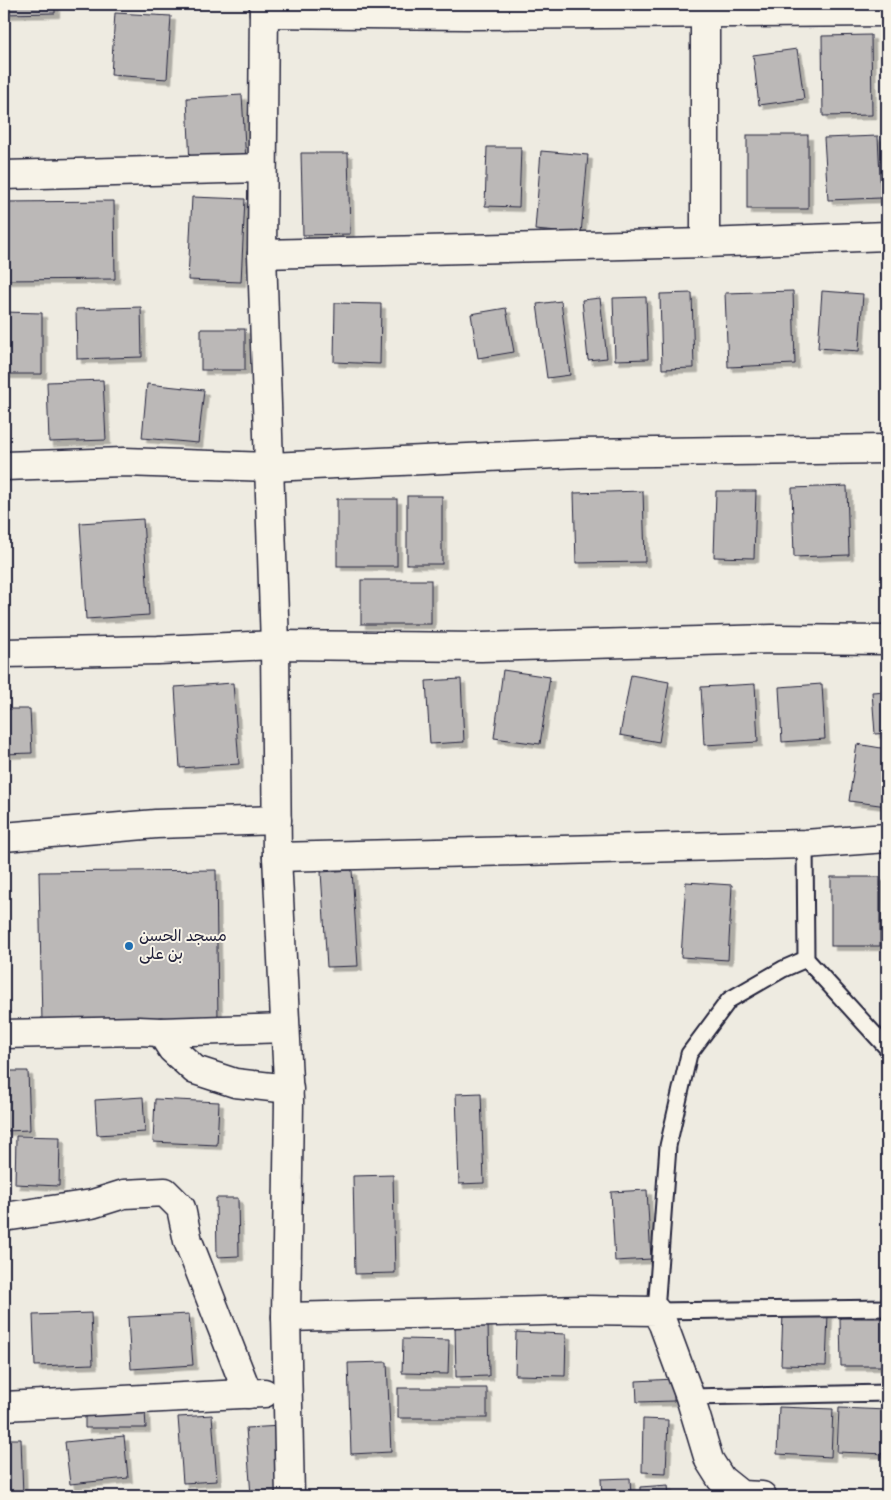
<svg xmlns="http://www.w3.org/2000/svg" width="891" height="1500" viewBox="0 0 891 1500" font-family="'Indie Flower','Playpen Sans Arabic',sans-serif">
	<style>
		.building { fill: #bbb8b7; stroke: #22223b; filter: url(#shadow) }
		.lines { fill: none; stroke-linecap: round; stroke-linejoin: round }
		.lane-casing { stroke: #22223b; stroke-width: 19 }
		.street-casing { stroke: #22223b; stroke-width: 31 }
		.lane { stroke: #f7f3e8; stroke-width: 15 }
		.street { stroke: #f7f3e8; stroke-width: 28 }
		.poi-dot { fill: #1f6fb2; stroke: #f7f3e8; stroke-width: 2 }
		.labels { text-anchor: middle; dominant-baseline: central; stroke-width: 4; stroke-linejoin: round; paint-order: stroke }
		.poi-label { font-size: 16px; fill: #22223b; stroke: #f7f3e8; text-anchor: start }
	</style>
	<defs>
		<filter id="shadow"><feDropShadow dx="4.5" dy="4.5" stdDeviation="0" flood-color="#0004"/></filter>
	</defs>
	<rect width="100%" height="100%" fill="#eeebe1"/>
	<filter id="ink" filterUnits="userSpaceOnUse"><feTurbulence type="fractalNoise" baseFrequency=".02" numOctaves="2"/><feDisplacementMap in="SourceGraphic" scale="10" xChannelSelector="R" yChannelSelector="G"/><feConvolveMatrix kernelMatrix="1 2 1 2 8 2 1 2 1" color-interpolation-filters="sRGB"/></filter>
	<g filter="url(#ink)">
		<g class="building">
			<polygon points="4,4 55,4 55,13 4,14"/>
			<polygon points="115,13 171,16 167,79 111,75"/>
			<polygon points="871,35 872,115 823,116 822,36"/>
			<polygon points="797,49 804,99 759,105 753,55"/>
			<polygon points="242,95 246,162 190,165 187,98"/>
			<rect x="747" y="135" width="61" height="74"/>
			<polygon points="878,136 881,198 828,200 824,138"/>
			<polygon points="487,147 521,147 519,207 485,206"/>
			<polygon points="541,151 588,155 581,234 535,230"/>
			<polygon points="301,153 348,153 350,234 303,235"/>
			<polygon points="192,197 245,199 241,282 188,280"/>
			<polygon points="114,201 115,279 4,280 4,202"/>
			<polygon points="881,257 887,257 887,312 883,313"/>
			<polygon points="793,291 795,364 728,367 725,293"/>
			<polygon points="822,291 863,294 859,351 818,348"/>
			<polygon points="692,293 694,368 662,369 660,294"/>
			<polygon points="646,297 648,359 615,360 613,298"/>
			<polygon points="600,298 607,358 588,360 582,300"/>
			<polygon points="561,301 570,375 547,378 537,304"/>
			<polygon points="335,303 381,304 380,364 334,362"/>
			<polygon points="141,307 142,357 77,359 76,309"/>
			<polygon points="506,308 514,352 478,358 471,314"/>
			<polygon points="4,312 42,313 42,374 4,374"/>
			<rect x="201" y="329" width="44" height="41"/>
			<polygon points="103,380 106,440 49,442 47,382"/>
			<polygon points="147,384 204,390 198,443 142,438"/>
			<polygon points="847,486 849,555 794,557 792,488"/>
			<polygon points="643,491 645,562 576,563 574,493"/>
			<polygon points="716,491 756,491 754,558 714,557"/>
			<polygon points="887,492 887,550 883,550"/>
			<rect x="407" y="496" width="35" height="68"/>
			<rect x="337" y="499" width="60" height="67"/>
			<polygon points="143,519 149,615 86,619 80,523"/>
			<rect x="361" y="580" width="70" height="44"/>
			<polygon points="503,670 550,677 540,744 494,738"/>
			<polygon points="631,675 669,682 659,742 620,735"/>
			<polygon points="461,679 464,742 430,744 426,681"/>
			<polygon points="233,683 239,764 180,768 175,687"/>
			<polygon points="755,684 758,742 704,745 701,687"/>
			<polygon points="822,684 825,739 782,742 779,687"/>
			<polygon points="887,691 887,733 875,734 872,692"/>
			<polygon points="4,709 30,709 32,753 4,754"/>
			<polygon points="857,744 887,749 887,806 849,801"/>
			<polygon points="216,870 218,1020 42,1023 39,872"/>
			<polygon points="352,870 358,966 327,967 321,872"/>
			<rect x="831" y="877" width="49" height="69"/>
			<polygon points="686,882 732,885 728,960 681,957"/>
			<polygon points="4,1071 28,1071 30,1130 4,1131"/>
			<polygon points="481,1093 484,1183 459,1184 456,1094"/>
			<polygon points="143,1097 145,1132 97,1135 95,1100"/>
			<polygon points="155,1099 219,1102 217,1145 153,1142"/>
			<polygon points="16,1136 60,1137 59,1186 15,1184"/>
			<polygon points="393,1175 395,1273 355,1274 353,1176"/>
			<polygon points="647,1190 651,1259 615,1261 611,1192"/>
			<polygon points="216,1198 238,1198 239,1256 217,1257"/>
			<polygon points="91,1313 93,1364 35,1366 33,1315"/>
			<polygon points="783,1313 828,1314 826,1366 781,1365"/>
			<polygon points="189,1314 193,1365 131,1369 128,1317"/>
			<polygon points="840,1318 887,1318 887,1366 841,1366"/>
			<polygon points="488,1323 489,1376 456,1377 455,1324"/>
			<polygon points="516,1332 566,1334 565,1376 515,1375"/>
			<polygon points="403,1339 449,1340 448,1374 402,1373"/>
			<polygon points="387,1362 391,1452 351,1454 348,1363"/>
			<polygon points="674,1379 674,1401 637,1402 636,1381"/>
			<rect x="398" y="1388" width="89" height="30"/>
			<polygon points="779,1407 833,1409 831,1457 777,1454"/>
			<polygon points="839,1408 887,1410 887,1454 837,1452"/>
			<polygon points="85,1411 145,1411 146,1428 85,1428"/>
			<polygon points="212,1415 217,1481 183,1483 178,1417"/>
			<polygon points="643,1419 668,1420 666,1473 642,1472"/>
			<polygon points="281,1426 286,1496 251,1496 246,1428"/>
			<polygon points="124,1436 128,1478 70,1484 65,1442"/>
			<polygon points="4,1439 21,1439 23,1496 4,1496"/>
			<polygon points="630,1478 631,1496 602,1496 601,1479"/>
			<polygon points="668,1485 669,1496 640,1496 640,1487"/>
		</g>
		<g class="lines">
			<defs>
				<g id="lane">
					<polyline points="805,844 806,959 887,1048"/>
					<polyline points="806,959 783,969 729,1000 689,1054 668,1146 656,1311 887,1308"/>
					<polyline points="690,1397 887,1393"/>
				</g>
				<g id="street">
					<polyline points="264,4 262,254 275,645 277,857 289,1101 286,1317 290,1496"/>
					<polyline points="264,13 466,15 887,12"/>
					<polyline points="705,14 705,243"/>
					<polyline points="4,175 262,168"/>
					<polyline points="262,254 705,243 887,236"/>
					<polyline points="4,466 124,462 270,467 579,453 887,449"/>
					<polyline points="4,653 158,650 275,645 481,647 772,639 887,640"/>
					<polyline points="4,837 156,824 277,820"/>
					<polyline points="277,857 805,844 887,838"/>
					<polyline points="161,1032 285,1028"/>
					<polyline points="4,1034 138,1031 161,1032 172,1049 195,1070 235,1083 289,1089"/>
					<polyline points="4,1217 92,1204 124,1194 165,1192 181,1208 188,1241 248,1394"/>
					<polyline points="286,1317 582,1310 656,1311 663,1324 690,1397 709,1460 721,1479 741,1495 762,1496"/>
					<polyline points="4,1406 264,1393"/>
				</g>
			</defs>
			<use href="#lane" class="lane-casing"/>
			<use href="#street" class="street-casing"/>
			<use href="#lane" class="lane"/>
			<use href="#street" class="street"/>
		</g>
	</g>
	<circle class="poi-dot" cx="129" cy="946" r="5"/>
	<g class="labels">
		<g class="poi-label">
			<text x="139" y="937">مسجد الحسن<tspan x="139" dy="18">بن على</tspan></text>
		</g>
	</g>
	<rect width="891" height="1500" fill="none" stroke="#f7f3e8" stroke-width="20"/>
	<rect x="10" y="10" width="871" height="1480" fill="none" stroke="#22223b" stroke-width="2" filter="url(#ink)"/>
</svg>
